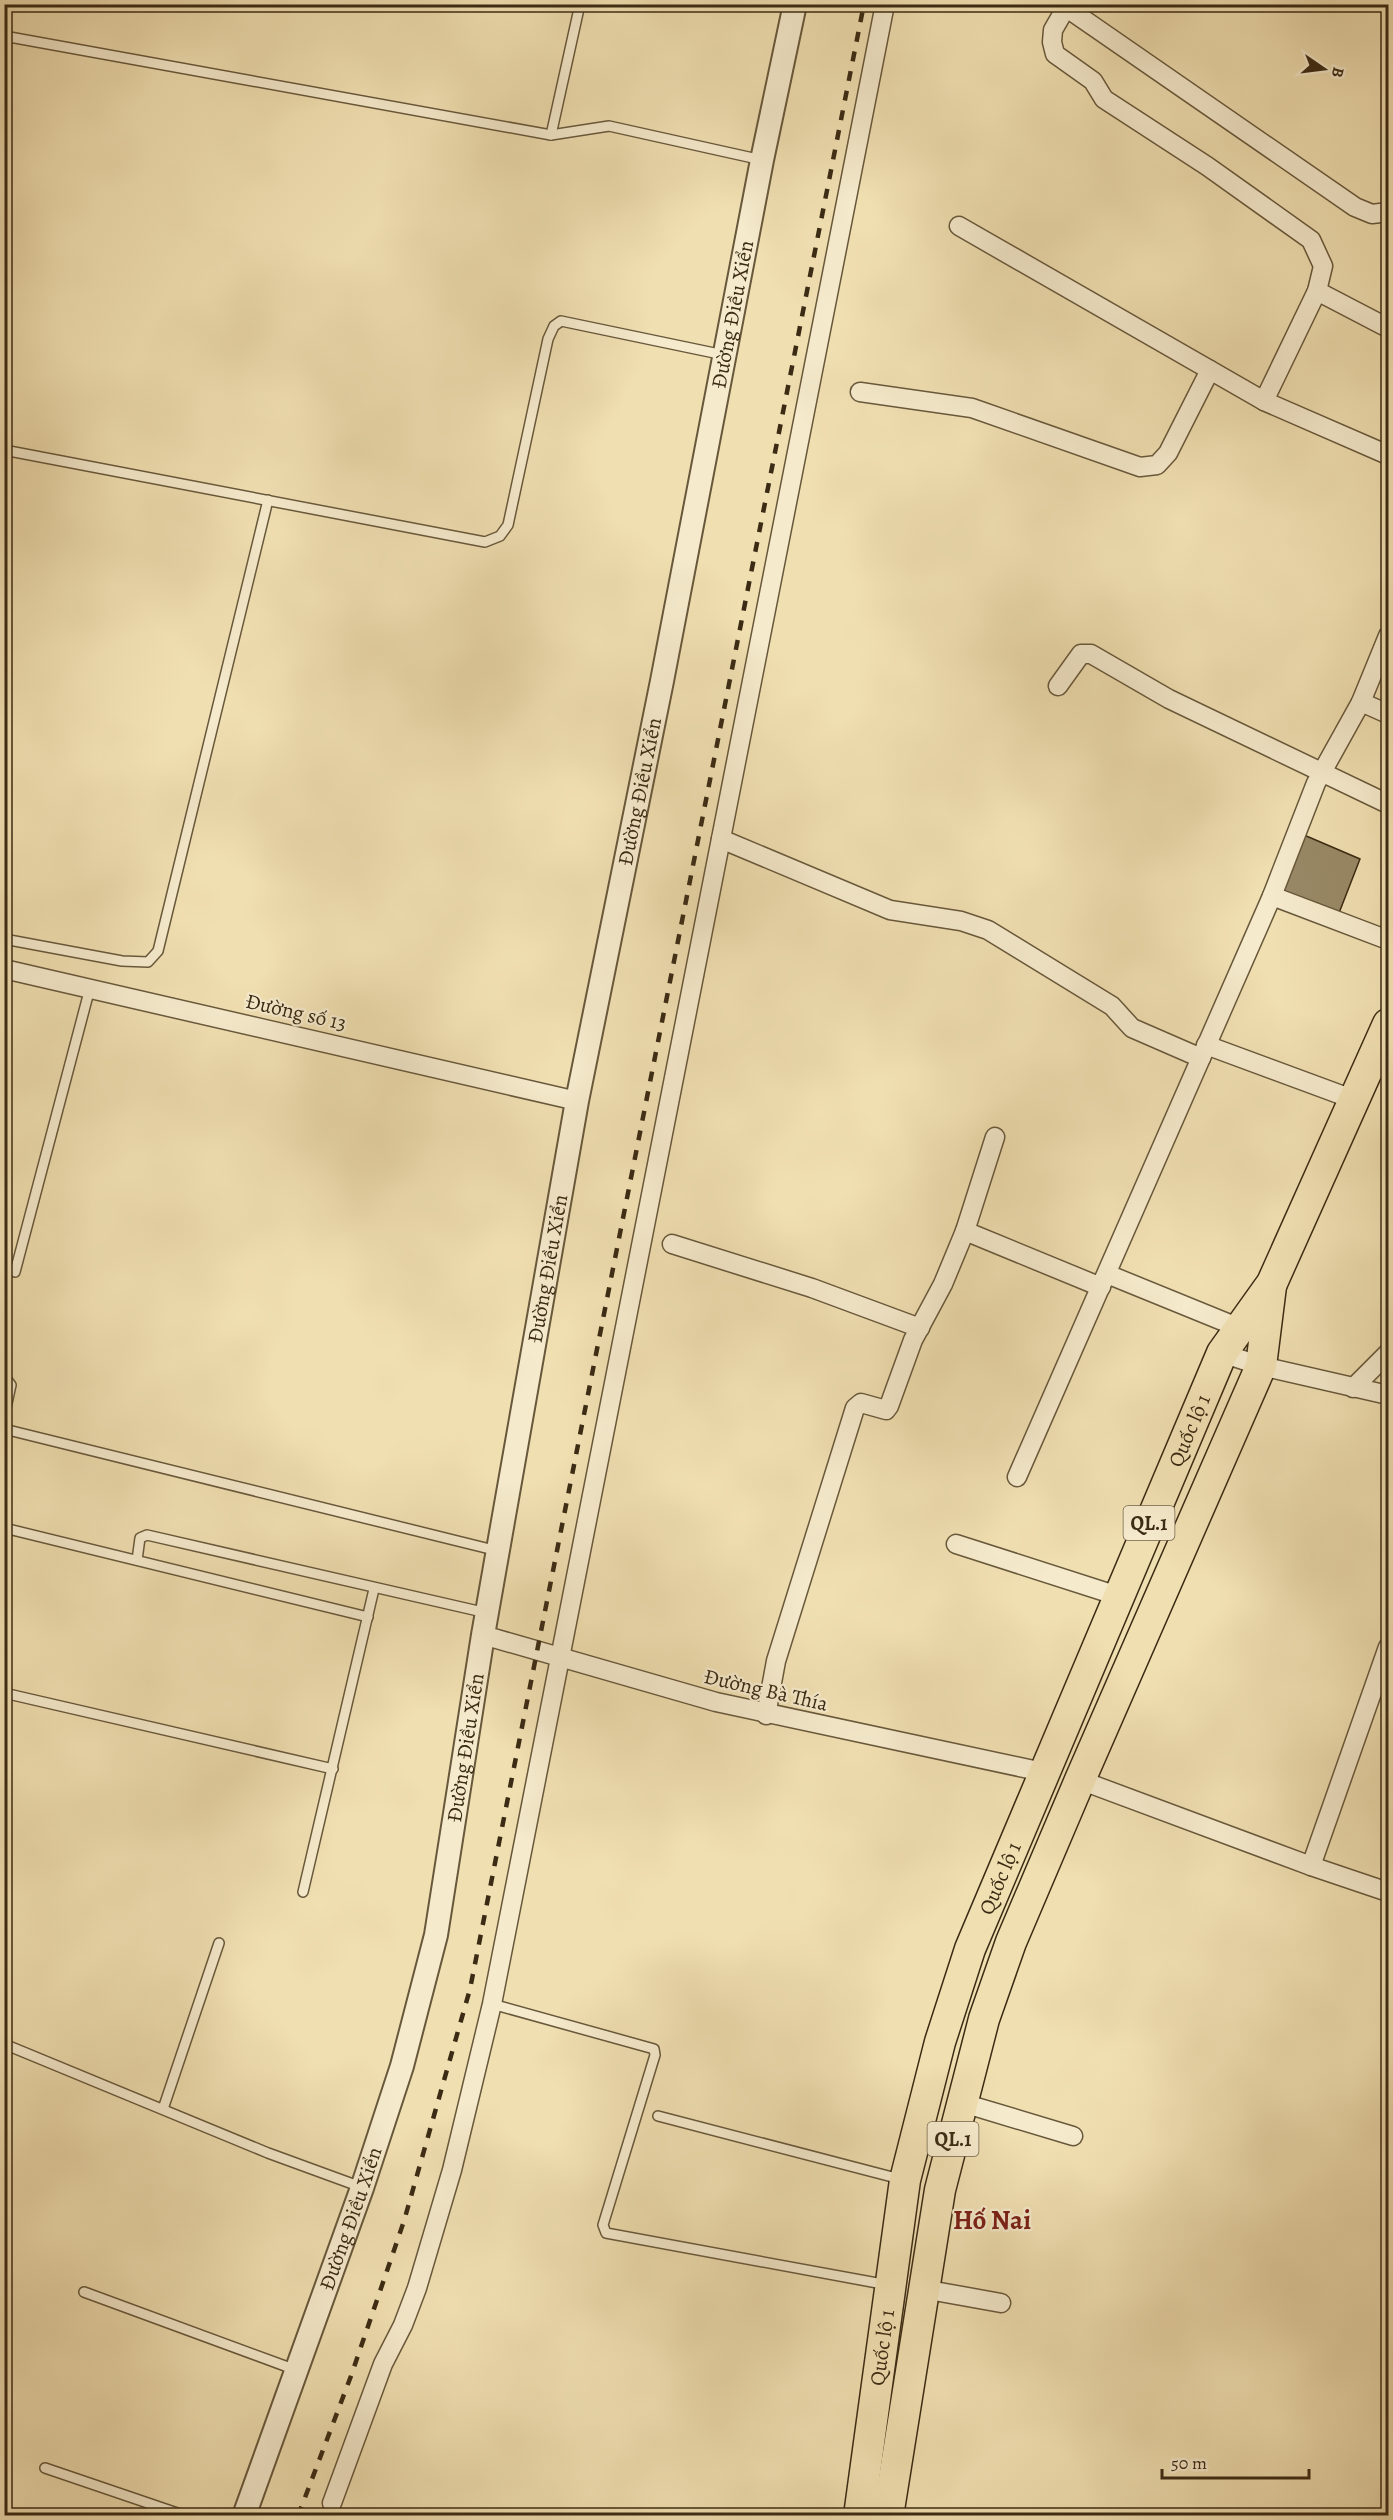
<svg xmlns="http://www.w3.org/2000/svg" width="1393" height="2520" viewBox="0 0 1393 2520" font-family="Alegreya,serif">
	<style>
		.building { fill: #998966; stroke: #3b2b14; stroke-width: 1.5 }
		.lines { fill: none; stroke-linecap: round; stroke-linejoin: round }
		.service-casing { stroke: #68583b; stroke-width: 12 }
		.minor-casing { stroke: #68583b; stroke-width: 21 }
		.tertiary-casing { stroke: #68583b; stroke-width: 26 }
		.trunk-casing { stroke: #3b2b14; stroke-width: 33 }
		.service { stroke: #f5eacc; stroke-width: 9 }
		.minor { stroke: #f5eacc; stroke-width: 18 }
		.tertiary { stroke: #f5eacc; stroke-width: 22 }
		.trunk { stroke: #f0dfb1; stroke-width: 30 }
		.rail { stroke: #3b2b14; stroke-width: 4.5; stroke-dasharray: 10 10; stroke-linecap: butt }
		.labels { text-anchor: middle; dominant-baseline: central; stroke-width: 4.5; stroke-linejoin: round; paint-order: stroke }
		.shield { fill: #f5eacc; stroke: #73644b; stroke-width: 1.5 }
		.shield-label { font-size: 20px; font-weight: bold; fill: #3b2b14 }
		.street-label { font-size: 21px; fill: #3b2b14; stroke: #f5eacc }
		.district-label { font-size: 27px; font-weight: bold; fill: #7a1f14; stroke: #f5eacc }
	</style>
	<rect width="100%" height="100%" fill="#f0dfb1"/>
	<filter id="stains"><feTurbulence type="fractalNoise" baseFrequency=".00333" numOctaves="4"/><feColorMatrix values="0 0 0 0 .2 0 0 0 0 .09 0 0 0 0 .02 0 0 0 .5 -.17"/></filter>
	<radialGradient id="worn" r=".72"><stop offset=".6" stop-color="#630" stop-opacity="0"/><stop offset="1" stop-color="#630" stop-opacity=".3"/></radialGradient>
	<polygon class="building" points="1304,835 1360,859 1339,913 1282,893"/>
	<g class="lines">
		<defs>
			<g id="service">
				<polyline points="4,36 551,135 609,126 762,160"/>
				<polyline points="551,135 580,4"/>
				<polyline points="4,450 485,542 500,536 508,525 548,339 554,326 561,321 724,355"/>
				<polyline points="4,939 122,961 148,962 158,951 268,500"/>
				<polyline points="15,1272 90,988"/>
				<polyline points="4,1376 11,1385 4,1417"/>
				<polyline points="4,1429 498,1551"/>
				<polyline points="4,1528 368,1617"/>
				<polyline points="137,1560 140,1538 147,1535 487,1613"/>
				<polyline points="4,1693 333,1769"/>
				<polyline points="303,1892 374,1589"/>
				<polyline points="492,2004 654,2049 655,2055 603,2225 606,2233 888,2285"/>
				<polyline points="4,2044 268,2153 361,2187"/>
				<polyline points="163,2109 219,1943"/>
				<polyline points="658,2116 900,2179"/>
				<polyline points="84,2292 296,2370"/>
				<polyline points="45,2468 186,2516"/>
			</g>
			<g id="minor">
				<polyline points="1068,4 1053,30 1052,42 1055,54 1093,81 1104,99 1207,166 1311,240 1323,266 1317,291 1264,401"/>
				<polyline points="1067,8 1355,207 1372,214 1388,212"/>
				<polyline points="959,226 1264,401 1388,455"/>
				<polyline points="1317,291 1388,328"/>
				<polyline points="860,392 972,408 1140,467 1157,465 1168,453 1210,370"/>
				<polyline points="1058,686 1081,654 1091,654 1169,699 1388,804"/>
				<polyline points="1361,702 1388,714"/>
				<polyline points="721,839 890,910 961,921 988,930 1112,1006 1132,1028 1201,1058"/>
				<polyline points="1272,896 1388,940"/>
				<polyline points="4,969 577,1101"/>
				<polyline points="1206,1045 1355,1100"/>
				<polyline points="965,1231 1101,1287"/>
				<polyline points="672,1244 812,1288 920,1328"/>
				<polyline points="1107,1274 1247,1331"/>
				<polyline points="1222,1353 1261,1366 1388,1395"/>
				<polyline points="1353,1388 1388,1353"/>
				<polyline points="1017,1477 1272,896 1316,783 1361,702 1388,636"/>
				<polyline points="956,1544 1118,1596"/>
				<polyline points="483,1635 716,1702 1043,1772"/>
				<polyline points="766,1715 776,1661 855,1408 861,1403 886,1410 889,1406 913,1340 943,1284 965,1231 995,1137"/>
				<polyline points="1080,1780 1311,1866 1388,1892"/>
				<polyline points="1311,1866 1388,1647"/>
				<polyline points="963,2103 1073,2136"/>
				<polyline points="923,2289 1001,2303"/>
				<polyline points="332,2503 383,2364 403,2325 417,2288 452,2170 492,2004 885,4"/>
			</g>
			<g id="tertiary">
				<path id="s1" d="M244,2516L362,2188L402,2066L436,1935L483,1635L577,1101L662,681L762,160L795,4"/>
			</g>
			<g id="trunk">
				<path id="s2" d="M859,2516L905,2180L940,2042L970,1949L1222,1353L1272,1283L1388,1024"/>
				<polyline points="888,2516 940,2190 984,2019 1011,1942 1080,1780 1261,1366 1271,1286"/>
			</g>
		</defs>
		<use href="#service" class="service-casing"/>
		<use href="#minor" class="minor-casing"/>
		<use href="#tertiary" class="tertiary-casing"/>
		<use href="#trunk" class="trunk-casing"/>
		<use href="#service" class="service"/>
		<use href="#minor" class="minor"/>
		<use href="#tertiary" class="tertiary"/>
		<use href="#trunk" class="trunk"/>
		<polyline class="rail" points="298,2516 351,2376 404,2221 470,1989 864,4"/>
	</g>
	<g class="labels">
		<g class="shield">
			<rect x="1123.5" y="1506" width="51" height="34" rx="4.5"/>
			<rect x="927.5" y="2122" width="51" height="34" rx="4.5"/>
		</g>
		<g class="shield-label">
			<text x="1149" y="1523">QL.1</text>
			<text x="953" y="2139">QL.1</text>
		</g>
		<g class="street-label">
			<text stroke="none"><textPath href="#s1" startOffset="2260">Đường Điều Xiển</textPath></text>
			<text stroke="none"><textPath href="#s1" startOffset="1774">Đường Điều Xiển</textPath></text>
			<text transform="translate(296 1012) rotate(13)">Đường số 13</text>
			<text stroke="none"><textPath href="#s1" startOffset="1288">Đường Điều Xiển</textPath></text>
			<text stroke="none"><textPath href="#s2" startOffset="1142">Quốc lộ 1</textPath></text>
			<text transform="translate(766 1690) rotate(13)">Đường Bà Thía</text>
			<text stroke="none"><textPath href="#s1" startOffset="802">Đường Điều Xiển</textPath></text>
			<text stroke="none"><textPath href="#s2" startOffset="656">Quốc lộ 1</textPath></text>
			<text stroke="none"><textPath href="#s1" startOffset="316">Đường Điều Xiển</textPath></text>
			<text stroke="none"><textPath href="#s2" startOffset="170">Quốc lộ 1</textPath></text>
		</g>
		<g class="district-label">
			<text x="992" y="2220">Hố Nai</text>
		</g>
	</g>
	<rect width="1393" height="2520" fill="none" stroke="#f0dfb1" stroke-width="24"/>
	<rect x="6" y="6" width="1381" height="2508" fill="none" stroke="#3b2b14" stroke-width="3"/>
	<rect x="12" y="12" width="1369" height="2496" fill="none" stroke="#3b2b14" stroke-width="1.5"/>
	<g transform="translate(1324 69) rotate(104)" stroke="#f5eacc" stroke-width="4.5" paint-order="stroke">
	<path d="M0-4.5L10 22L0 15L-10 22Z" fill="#3b2b14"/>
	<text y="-9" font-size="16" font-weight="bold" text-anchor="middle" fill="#3b2b14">B</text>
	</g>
	<path d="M1162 2469v9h147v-9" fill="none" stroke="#3b2b14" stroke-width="3"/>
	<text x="1171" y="2469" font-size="18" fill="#3b2b14" stroke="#f5eacc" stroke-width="4.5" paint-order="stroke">50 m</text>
	<rect width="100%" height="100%" filter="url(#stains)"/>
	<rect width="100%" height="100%" fill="url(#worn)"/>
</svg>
